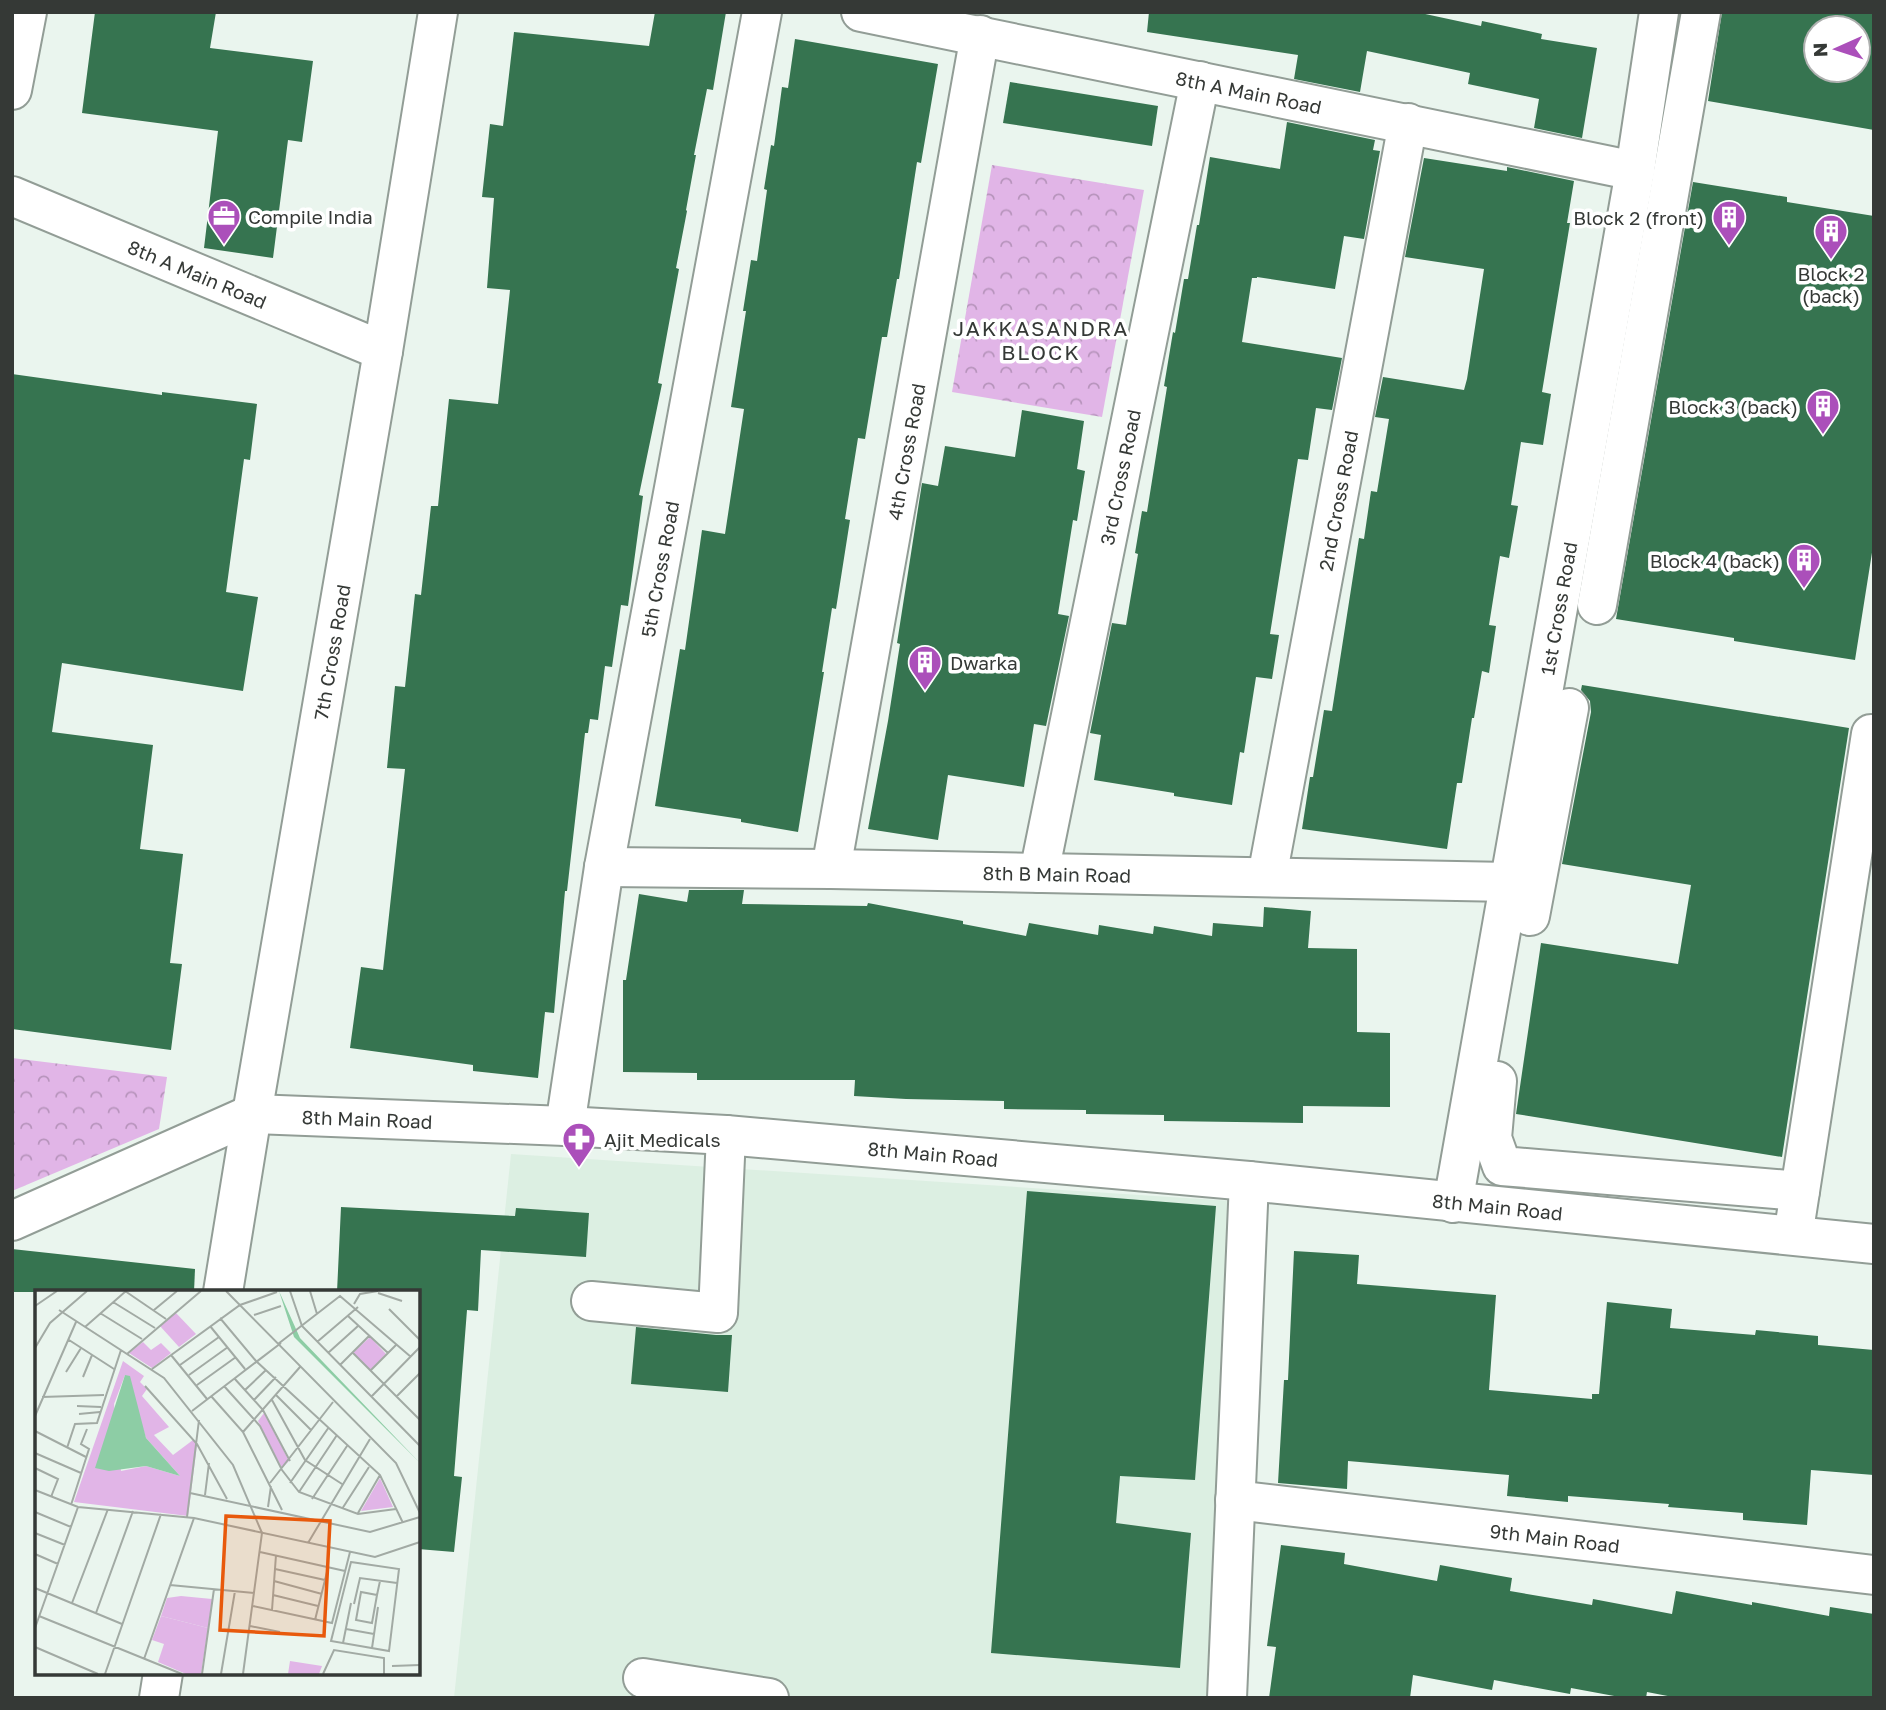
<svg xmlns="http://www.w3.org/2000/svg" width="1886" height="1710" viewBox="0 0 1886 1710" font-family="'Golos Text',sans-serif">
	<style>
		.built { fill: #dcefe2 }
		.park { fill: url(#park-crowns) }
		.building { fill: #367450; fill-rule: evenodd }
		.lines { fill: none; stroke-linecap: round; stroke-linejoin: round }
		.minor-casing { stroke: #929d96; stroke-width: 42 }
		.minor { stroke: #fff; stroke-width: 38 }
		.labels { text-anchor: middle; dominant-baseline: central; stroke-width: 7; stroke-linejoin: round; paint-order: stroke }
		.street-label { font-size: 19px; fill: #353936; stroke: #fff }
		.poi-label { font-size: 19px; fill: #353936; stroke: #fff; text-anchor: start }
		.neighbourhood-label { font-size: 21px; letter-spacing: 2px; fill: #353936; stroke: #fff }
		.inset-road { fill: none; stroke: #a2aaa4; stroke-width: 2 }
		.view { fill: #e8590c; fill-opacity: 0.15; stroke: #e8590c; stroke-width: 3.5 }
		.inset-edge { fill: none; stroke: #353936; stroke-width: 3.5 }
	</style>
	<defs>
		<pattern id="park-crowns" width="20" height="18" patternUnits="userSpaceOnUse" patternTransform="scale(1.75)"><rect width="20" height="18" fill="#e1b5e7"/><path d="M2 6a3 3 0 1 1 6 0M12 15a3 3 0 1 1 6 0" fill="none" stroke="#b794bc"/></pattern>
	</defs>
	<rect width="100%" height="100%" fill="#eaf5ee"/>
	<polygon class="built" points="511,1154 1232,1201 1210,1698 454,1698"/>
	<g class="park">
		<polygon points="992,165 1144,190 1102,417 952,392"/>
		<polygon points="12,1058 167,1077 159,1129 12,1191"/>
	</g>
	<g class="building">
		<polygon points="95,12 216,12 210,48 313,61 302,142 288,140 273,258 204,248 218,131 82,113"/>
		<polygon points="655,12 726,12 713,90 707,89 694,155 696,155 686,210 687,211 676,268 679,269 658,383 662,384 639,495 643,496 628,606 621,605 612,667 605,666 598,720 590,719 588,733 585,733 567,891 565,891 554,1013 545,1012 538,1078 473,1071 473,1065 350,1048 361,967 383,970 405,769 387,768 395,686 405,687 415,594 421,595 431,506 438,506 449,399 498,404 510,290 487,288 494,198 482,197 490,124 503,126 514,32 649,46"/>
		<polygon points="1149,12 1416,12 1481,26 1482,21 1542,34 1541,39 1597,48 1582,138 1534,128 1539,99 1468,84 1470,73 1367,51 1360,92 1294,79 1298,55 1147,32"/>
		<path d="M1722,12H1874V130L1708,101ZM1816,28H1858V70H1816Z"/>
		<polygon points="795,39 938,64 921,163 917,162 899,279 897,279 887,337 882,337 865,439 858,438 845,519 850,520 836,609 832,608 822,672 824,672 798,832 741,822 741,819 655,806 680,649 685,650 702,530 725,534 744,409 731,407 746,311 743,311 751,260 757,261 767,190 764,189 771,145 774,146 782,87 788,88"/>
		<polygon points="1010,82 1158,106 1152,146 1003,123"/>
		<polygon points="1287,122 1375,140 1373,150 1380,151 1364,239 1344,236 1335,289 1257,277 1257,278 1252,278 1242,342 1342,358 1332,410 1316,408 1308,460 1298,459 1270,634 1279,635 1272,679 1256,677 1244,753 1240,752 1232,805 1174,796 1174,793 1094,780 1101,735 1090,733 1112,623 1126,625 1138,554 1135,553 1142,511 1147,512 1167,387 1164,386 1173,332 1175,333 1184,279 1188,279 1197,225 1199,225 1210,157 1280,169"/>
		<polygon points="1424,158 1507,171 1507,167 1574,181 1567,223 1570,223 1542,392 1551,394 1543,445 1521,442 1511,505 1518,506 1509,558 1500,556 1489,625 1496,626 1489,673 1482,671 1474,718 1472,718 1462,783 1457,783 1447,849 1302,829 1310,777 1313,777 1324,710 1332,711 1359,538 1364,539 1371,491 1377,492 1389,419 1375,417 1383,377 1464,390 1467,379 1484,269 1405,257"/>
		<polygon points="1693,182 1787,197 1787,202 1874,216 1874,540 1855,660 1734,641 1734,638 1616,619"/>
		<polygon points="12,374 162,395 162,392 257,404 250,460 244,459 226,592 258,597 243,691 62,663 52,732 153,745 140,849 183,854 170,963 182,964 171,1050 12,1029"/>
		<polygon points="1022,410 1084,421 1077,469 1085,471 1077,521 1073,520 1058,614 1069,616 1046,726 1034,724 1024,787 948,775 938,840 868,829 888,721 900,644 897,643 922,483 938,486 945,446 1015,457"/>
		<polygon points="1582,685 1849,728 1782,1157 1516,1114 1541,943 1678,964 1691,885 1562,864 1591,712 1590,701 1581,690"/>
		<polygon points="689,890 744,890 742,904 867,906 868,903 963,921 963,924 1026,936 1029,923 1098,935 1099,925 1153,934 1154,926 1212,936 1213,923 1263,927 1264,907 1311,911 1308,948 1357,949 1357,1032 1390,1033 1390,1107 1303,1106 1303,1123 1164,1121 1164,1115 1086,1114 1086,1110 1004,1109 1004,1101 906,1099 854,1096 855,1080 697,1080 697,1073 623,1072 623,980 626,980 639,894 687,902"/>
		<polygon points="1027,1191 1216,1206 1195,1480 1120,1476 1116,1523 1191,1533 1180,1668 991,1653"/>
		<polygon points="341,1207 515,1216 516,1208 589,1213 586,1257 481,1250 478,1311 467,1310 454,1476 462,1477 454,1552 418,1549 418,1292 337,1292"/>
		<polygon points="12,1249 195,1269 194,1292 12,1292"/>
		<polygon points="1294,1251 1359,1255 1357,1284 1496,1295 1489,1390 1592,1399 1592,1394 1599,1394 1607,1302 1672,1309 1670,1328 1755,1335 1756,1330 1818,1336 1818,1345 1874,1350 1874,1475 1811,1470 1807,1525 1743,1520 1743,1513 1668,1507 1669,1504 1568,1496 1568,1502 1507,1496 1509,1475 1348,1461 1347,1489 1278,1483 1284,1380 1288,1380"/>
		<polygon points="636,1327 716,1335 732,1335 728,1392 631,1384"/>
		<polygon points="1281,1545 1345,1553 1344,1564 1437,1581 1440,1565 1512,1578 1510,1591 1592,1605 1593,1599 1672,1614 1676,1591 1752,1605 1752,1602 1829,1616 1830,1607 1874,1614 1874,1698 1678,1698 1647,1692 1646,1698 1625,1698 1571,1688 1570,1694 1494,1680 1492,1690 1413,1675 1410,1698 1269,1698 1276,1647 1267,1646"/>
	</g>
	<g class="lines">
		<defs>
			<g id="minor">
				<path id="s1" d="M861,12L1635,171"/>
				<polyline points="12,90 27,12"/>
				<path id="s2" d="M12,196L383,351"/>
				<polyline points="1597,605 1701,12"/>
				<path id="s3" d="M604,867L831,869L1510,882"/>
				<path id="s4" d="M831,869L980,35"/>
				<path id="s5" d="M1039,873L1200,81"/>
				<path id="s6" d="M1267,877L1408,123"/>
				<polyline points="1530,916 1569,708"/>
				<polyline points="1497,1081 1492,1138 1502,1166 1800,1191"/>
				<path id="s7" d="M565,1126L604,867L762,12"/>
				<path id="s8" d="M1453,1203L1635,171L1659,12"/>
				<polyline points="1796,1217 1871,734"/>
				<path id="s9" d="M12,1221L252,1114L565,1126L726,1135L1249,1181L1874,1244"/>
				<path id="s10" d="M223,1292L252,1114L383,351L438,12"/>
				<polyline points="591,1301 718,1313 726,1135"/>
				<path id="s11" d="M1235,1500L1874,1575"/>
				<polyline points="643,1678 769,1698"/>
				<polyline points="159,1698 163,1673"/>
				<polyline points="1227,1698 1249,1181"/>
			</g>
		</defs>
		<use href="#minor" class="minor-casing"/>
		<use href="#minor" class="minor"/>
	</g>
	<defs>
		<symbol id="office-pin" viewBox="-11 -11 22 30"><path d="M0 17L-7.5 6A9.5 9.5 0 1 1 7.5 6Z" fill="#ab4fba" stroke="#fff"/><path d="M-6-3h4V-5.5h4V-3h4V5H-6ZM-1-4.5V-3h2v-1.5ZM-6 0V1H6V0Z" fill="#fff"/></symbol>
		<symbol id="building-pin" viewBox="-11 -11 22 30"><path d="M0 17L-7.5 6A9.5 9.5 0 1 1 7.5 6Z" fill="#ab4fba" stroke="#fff"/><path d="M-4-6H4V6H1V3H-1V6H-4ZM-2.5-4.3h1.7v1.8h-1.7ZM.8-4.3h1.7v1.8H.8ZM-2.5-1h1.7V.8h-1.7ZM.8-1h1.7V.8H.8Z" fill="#fff"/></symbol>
		<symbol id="pharmacy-pin" viewBox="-11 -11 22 30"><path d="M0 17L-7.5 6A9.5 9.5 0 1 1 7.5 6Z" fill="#ab4fba" stroke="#fff"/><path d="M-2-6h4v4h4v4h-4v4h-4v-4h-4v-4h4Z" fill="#fff"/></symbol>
	</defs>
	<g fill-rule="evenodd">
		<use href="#office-pin" x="205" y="197" width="38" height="52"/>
		<use href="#building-pin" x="1710" y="198" width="38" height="52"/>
		<use href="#building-pin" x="1812" y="212" width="38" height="52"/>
		<use href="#building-pin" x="1804" y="387" width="38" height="52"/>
		<use href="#building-pin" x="1785" y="541" width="38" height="52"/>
		<use href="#building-pin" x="906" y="643" width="38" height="52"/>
		<use href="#pharmacy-pin" x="560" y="1120" width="38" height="52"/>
	</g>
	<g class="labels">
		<g class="street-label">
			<text stroke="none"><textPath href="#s1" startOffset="396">8th A Main Road</textPath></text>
			<text stroke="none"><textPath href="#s2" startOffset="201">8th A Main Road</textPath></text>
			<text stroke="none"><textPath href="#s4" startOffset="424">4th Cross Road</textPath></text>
			<text stroke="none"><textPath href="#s5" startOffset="404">3rd Cross Road</textPath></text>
			<text stroke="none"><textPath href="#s6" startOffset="383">2nd Cross Road</textPath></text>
			<text stroke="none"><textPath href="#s7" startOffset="565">5th Cross Road</textPath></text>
			<text stroke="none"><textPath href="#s8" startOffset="604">1st Cross Road</textPath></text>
			<text stroke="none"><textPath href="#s10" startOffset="649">7th Cross Road</textPath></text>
			<text stroke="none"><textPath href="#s3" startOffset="453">8th B Main Road</textPath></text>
			<text stroke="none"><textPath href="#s9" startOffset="378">8th Main Road</textPath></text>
			<text stroke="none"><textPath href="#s9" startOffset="945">8th Main Road</textPath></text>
			<text stroke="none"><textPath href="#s9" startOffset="1512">8th Main Road</textPath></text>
			<text stroke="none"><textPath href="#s11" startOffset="322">9th Main Road</textPath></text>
		</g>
		<g class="poi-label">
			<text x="248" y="216">Compile India</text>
			<text x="1704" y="217" text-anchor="end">Block 2 (front)</text>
			<text x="1831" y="273" text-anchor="middle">Block 2<tspan x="1831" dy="22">(back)</tspan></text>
			<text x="1798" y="406" text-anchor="end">Block 3 (back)</text>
			<text x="1780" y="560" text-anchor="end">Block 4 (back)</text>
			<text x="950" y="662">Dwarka</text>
			<text x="604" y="1139">Ajit Medicals</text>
		</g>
		<g class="neighbourhood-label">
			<text x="1041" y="328">JAKKASANDRA<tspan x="1041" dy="24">BLOCK</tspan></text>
		</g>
	</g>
	<g transform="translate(35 1290)">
		<rect width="385" height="385" fill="#eaf5ee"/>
		<path d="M108,52L116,60L126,53L136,63L117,78L94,63ZM126,326L173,338L166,384H151L123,372L129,354L117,350Z" fill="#e1b5e7"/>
		<path d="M141,23L161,44L144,57L125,36Z" fill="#e1b5e7"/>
		<path d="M335,47L351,64L335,80L318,63ZM88,71L109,86L105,92L112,99L107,106L134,137L119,145L138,165L158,150L162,155L153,226L39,212ZM90,85L111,148L145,186L111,176L86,181L79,114ZM229,123L254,171L247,178L223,131ZM345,188L358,217L326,221ZM146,306L177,309L173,338L126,326L132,308ZM255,371L287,376L284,384H253Z" fill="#e1b5e7" fill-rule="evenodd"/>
		<path d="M244,1L265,48L385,173L259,47ZM90,85L95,86L111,148L145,186L111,176L74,181L60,178Z" fill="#8dcda5"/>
		<path class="inset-road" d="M90,1L131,29M191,1L361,173L385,223M255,1L267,36L385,156M275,1L282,24M343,3L367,11M78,12L120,38M319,14L325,4L343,1M0,16L22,1M354,19L385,50M24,20L129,88L198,175L227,243L208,384M119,20L142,1M65,23L107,49M219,25L246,16M313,26L353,63M185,28L221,71L345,185L368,233M175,36L210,79M50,37L91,1M34,50L79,79M282,52L323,17M243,54L305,6L376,67M0,58L15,33L52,1M293,63L323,36M318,63L385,130M92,64L166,1M136,65L172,109M145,75L184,47M305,75L334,46M117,79L205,15L242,2M335,81L362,54M31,82L46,58M154,85L193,57M48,87L57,65M199,88L228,120L255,171M162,95L201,67M110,96L162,154L192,209M189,96L225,136L247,180L264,202L323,224L361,219M210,100L231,80M241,105L276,140M176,106L208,142L247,220M7,107L69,105M336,107L385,57M361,107L385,83M219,110L241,87M237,110L270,170L307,194M42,116L66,117M157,121L246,53M44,124L65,122M0,126L41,32M0,141L51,167M208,142L265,77M32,158L40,134L62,133L86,60M0,163L46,183M0,178L23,189L16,207M235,193L298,112M255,193L294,137M0,200L43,217L159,228L340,267L385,252M264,202L302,145M155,203L335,242L385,227M170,205L174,173M277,209L312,156M36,215L54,159L46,154L52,139M233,217L236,196M307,219L334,177M0,222L36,237M323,223L345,185M152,227L164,130M0,243L30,255M273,253L335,149M225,262L310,281M0,264L23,274M316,272L364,279L354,361L296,351ZM240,279L290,290M239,291L287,304M135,295L219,303M0,298L87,334M238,305L283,316M342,305L326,302L321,330L337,333L342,305L345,291M37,313L73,219M319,314L325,288L362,293M218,316L297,333L315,262M237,320L241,265M61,323L98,221M4,326L147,384M280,330L293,278M215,336L245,342M0,338L43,217M311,339L339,344M308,353L316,313M0,357L63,384M337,358L343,317M109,369L159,228M357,376L385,375M70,384L126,224M167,384L179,299M186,384L200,301M288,384L299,360L349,368V384"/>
		<path class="view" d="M191,226L295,231L289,346L185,340Z"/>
		<rect width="385" height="385" class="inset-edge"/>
	</g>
	<rect width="1886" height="1710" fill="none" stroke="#353936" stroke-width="28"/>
	<g transform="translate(1837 49) rotate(267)"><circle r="33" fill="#ffffff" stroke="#aeb0af" stroke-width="2"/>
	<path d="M0-5L12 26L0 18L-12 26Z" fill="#ab4fba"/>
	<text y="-10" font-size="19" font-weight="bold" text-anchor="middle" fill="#353936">N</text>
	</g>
</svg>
